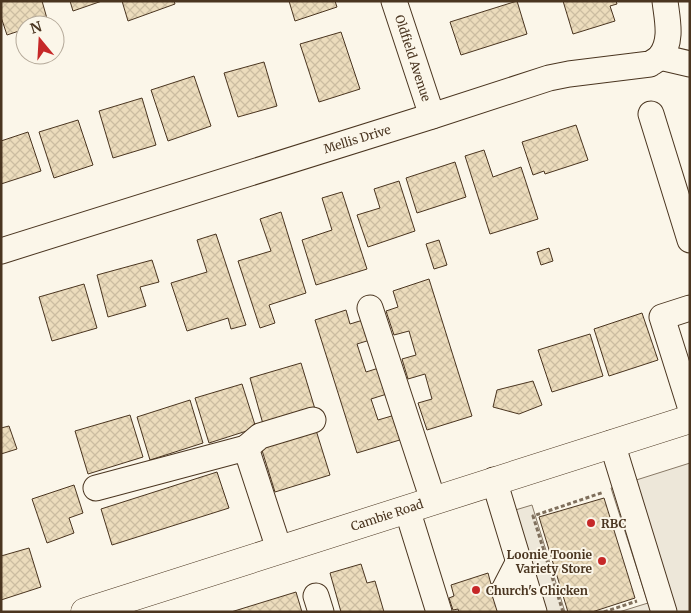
<svg xmlns="http://www.w3.org/2000/svg" width="691" height="613" viewBox="0 0 691 613" font-family="Merriweather,serif">
	<style>
		.parking { fill: #ede7d9; stroke: #887966 }
		.building { fill: url(#building-cross-hatch); stroke: #4a3520 }
		.lines { fill: none; stroke-linecap: round; stroke-linejoin: round }
		.minor-casing { stroke: #4a3520; stroke-width: 27 }
		.major-casing { stroke: #4a3520; stroke-width: 29 }
		.path { stroke: #7f6f5c; stroke-width: 3; stroke-dasharray: 4 2.5; stroke-linecap: butt }
		.minor { stroke: #fbf6e9; stroke-width: 25 }
		.major { stroke: #fbf6e9; stroke-width: 28 }
		.poi-dot { fill: #c62828; stroke: #fbf6e9; stroke-width: 2 }
		.labels { text-anchor: middle; dominant-baseline: central; stroke-width: 4; stroke-linejoin: round; paint-order: stroke }
		.street-label { font-size: 12px; fill: #4a3520; stroke: #fbf6e9 }
		.poi-label { font-size: 12px; font-weight: bold; fill: #4a3520; stroke: #fbf6e9; text-anchor: start }
	</style>
	<defs>
		<pattern id="building-cross-hatch" width="8" height="8" patternUnits="userSpaceOnUse" patternTransform="scale(1.25)"><rect width="8" height="8" fill="#ecdcbc"/><path d="M0 0l8 8M0 8l8-8" fill="none" stroke="#ccbda1"/></pattern>
	</defs>
	<rect width="100%" height="100%" fill="#fbf6e9"/>
	<g class="parking">
		<polygon points="690,463 690,612 619,612 648,603 611,488"/>
		<polygon points="532,505 565,612 543,612 512,511"/>
	</g>
	<g class="building">
		<polygon points="1,1 42,1 48,22 38,25 25,25 25,29 7,35 1,17"/>
		<polygon points="70,1 102,1 73,11"/>
		<polygon points="122,1 174,1 175,4 128,21"/>
		<polygon points="289,1 335,1 337,7 295,21"/>
		<polygon points="517,1 527,34 461,55 450,22"/>
		<polygon points="563,1 616,1 617,4 610,6 615,21 573,34"/>
		<polygon points="341,32 360,89 319,102 300,44"/>
		<polygon points="264,62 277,106 238,117 224,73"/>
		<polygon points="194,76 211,126 168,141 151,90"/>
		<polygon points="142,98 156,145 113,158 99,111"/>
		<polygon points="78,120 93,165 54,178 39,132"/>
		<polygon points="576,125 588,160 545,174 544,171 533,175 522,142"/>
		<polygon points="28,132 41,171 1,184 1,141"/>
		<polygon points="484,150 493,177 521,167 538,219 490,234 465,156"/>
		<polygon points="455,162 466,197 417,213 406,178"/>
		<polygon points="399,181 415,231 368,247 357,215 380,208 374,189"/>
		<polygon points="342,192 367,269 316,285 302,240 332,230 322,198"/>
		<polygon points="281,212 306,293 269,305 275,323 260,328 238,261 271,251 260,219"/>
		<polygon points="216,234 246,325 231,329 228,318 187,331 171,283 207,272 197,240"/>
		<polygon points="439,240 447,265 434,269 426,244"/>
		<polygon points="549,248 553,261 541,265 537,252"/>
		<polygon points="152,260 159,282 140,287 146,306 108,317 97,275"/>
		<polygon points="429,279 472,416 427,430 418,403 432,399 425,374 408,379 402,359 416,355 409,331 394,335 386,311 398,307 393,291"/>
		<polygon points="84,284 97,328 52,341 39,297"/>
		<polygon points="346,310 350,324 363,320 370,340 357,344 366,372 382,367 390,393 371,399 378,420 395,415 403,439 357,453 315,320"/>
		<polygon points="642,313 658,360 609,376 594,329"/>
		<polygon points="590,334 603,376 552,392 538,350"/>
		<polygon points="301,363 315,409 263,424 250,378"/>
		<polygon points="533,381 542,405 519,414 493,407 497,390"/>
		<polygon points="242,384 256,428 209,443 195,398"/>
		<polygon points="190,400 203,443 150,460 137,417"/>
		<polygon points="130,415 143,457 88,474 75,431"/>
		<polygon points="9,426 17,449 1,454 1,428"/>
		<polygon points="315,427 330,475 275,492 260,444"/>
		<polygon points="217,472 229,508 112,545 101,509"/>
		<polygon points="74,485 83,513 69,518 74,533 47,543 32,499"/>
		<polygon points="604,498 635,598 592,612 568,612 539,517"/>
		<polygon points="29,548 41,587 1,600 1,556"/>
		<polygon points="361,564 367,583 375,581 384,612 341,612 330,573"/>
		<polygon points="488,573 491,584 497,582 501,612 459,612 458,609 453,610 449,598 454,596 451,585"/>
		<polygon points="296,592 302,612 231,612"/>
	</g>
	<g class="lines">
		<defs>
			<g id="minor">
				<polyline points="394,1 432,116"/>
				<polyline points="660,57 690,64"/>
				<polyline points="651,114 690,240"/>
				<path d="M1,251L432,116L549,78L569,74L650,64C653,62 657,60 660,57C673,41 667,19 665,1"/>
				<polyline points="370,308 433,500"/>
				<polyline points="690,308 662,317 690,406"/>
				<polyline points="612,443 664,612"/>
				<polyline points="246,448 260,436 313,420"/>
				<polyline points="494,480 534,612"/>
				<polyline points="96,488 246,448 279,549"/>
				<polyline points="407,509 439,612"/>
				<polyline points="316,596 321,612"/>
				<polyline points="511,612 504,590 519,561"/>
			</g>
			<polyline id="major" points="85,612 690,419"/>
		</defs>
		<use href="#minor" class="minor-casing"/>
		<use href="#major" class="major-casing"/>
		<g class="path">
			<polyline points="563,612 533,516 604,492"/>
			<polyline points="604,612 637,601"/>
		</g>
		<use href="#minor" class="minor"/>
		<use href="#major" class="major"/>
	</g>
	<g class="poi-dot">
		<circle cx="591" cy="523" r="5"/>
		<circle cx="602" cy="561" r="5"/>
		<circle cx="476" cy="590" r="5"/>
	</g>
	<g class="labels">
		<g class="street-label">
			<text transform="translate(413 58) rotate(72)">Oldfield Avenue</text>
			<text transform="translate(357 139) rotate(-17)">Mellis Drive</text>
			<text transform="translate(387 515) rotate(-18)">Cambie Road</text>
		</g>
		<g class="poi-label">
			<text x="601" y="523">RBC</text>
			<text x="592" y="554" text-anchor="end">Loonie Toonie<tspan x="592" dy="14">Variety Store</tspan></text>
			<text x="486" y="590">Church's Chicken</text>
		</g>
	</g>
	<rect width="691" height="613" fill="none" stroke="#4a3520" stroke-width="5"/>
	<g transform="translate(40 40) rotate(342)"><circle r="24" fill="#fbf6e9" stroke="#b4a999"/>
	<path d="M0-4L9 19L0 12L-9 19Z" fill="#c62828"/>
	<text y="-8" font-size="14" font-weight="bold" text-anchor="middle" fill="#4a3520">N</text>
	</g>
</svg>
